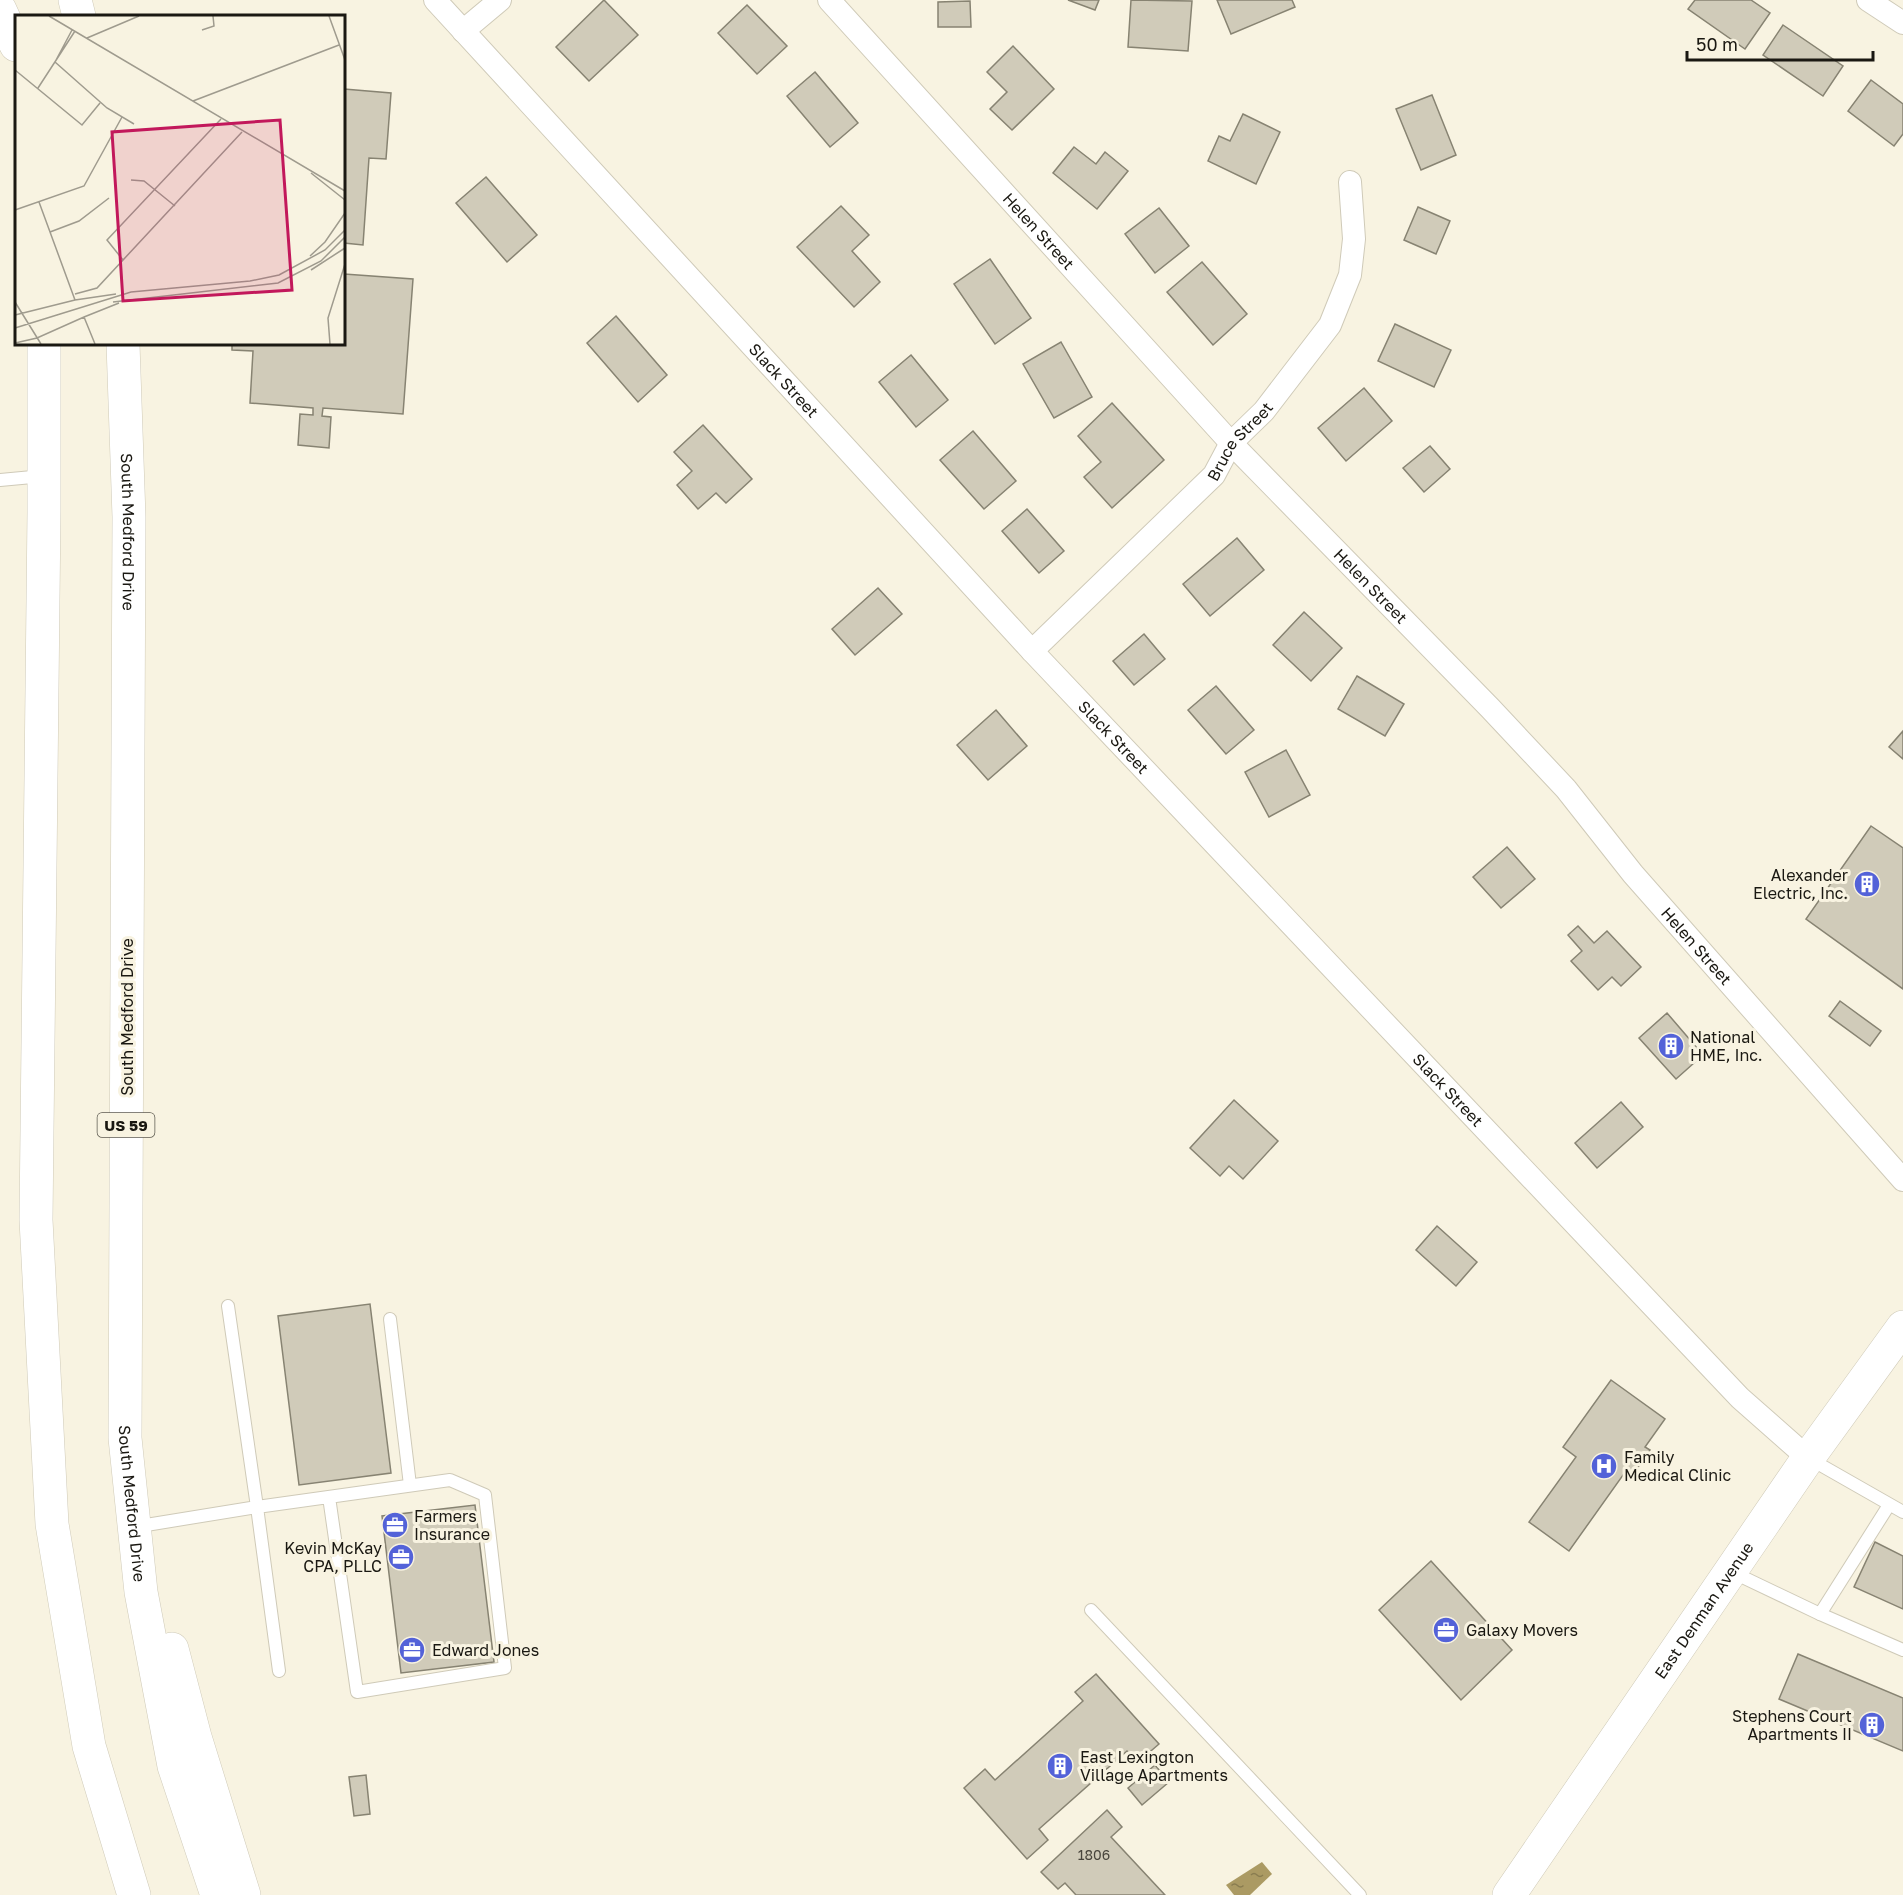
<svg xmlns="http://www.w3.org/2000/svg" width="1903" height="1895" viewBox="0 0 1903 1895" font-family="'Golos Text',sans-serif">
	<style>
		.water { fill: url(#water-ripples) }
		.building { fill: #d0cbb9; stroke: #878372; stroke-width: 1.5 }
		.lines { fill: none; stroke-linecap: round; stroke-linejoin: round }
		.lane-casing { stroke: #cfcab8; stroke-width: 14 }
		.street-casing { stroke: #cfcab8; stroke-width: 24 }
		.primary-casing { stroke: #cfcab8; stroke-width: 34 }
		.highway-casing { stroke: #cfcab8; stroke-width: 34 }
		.lane { stroke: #fff; stroke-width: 12 }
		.street { stroke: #fff; stroke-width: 22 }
		.primary { stroke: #fff; stroke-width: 33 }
		.highway { stroke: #fff; stroke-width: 33 }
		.labels { text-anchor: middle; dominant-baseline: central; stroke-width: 6; stroke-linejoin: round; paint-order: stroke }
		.number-label { font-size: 14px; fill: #48453c }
		.shield { fill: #f8f3e1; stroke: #5d5a50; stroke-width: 1.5 }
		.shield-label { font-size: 15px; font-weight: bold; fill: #1a1812 }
		.street-label { font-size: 16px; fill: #1a1812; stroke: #f8f3e1 }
		.poi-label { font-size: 16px; fill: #1a1812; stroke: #f8f3e1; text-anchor: start }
		.inset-road { fill: none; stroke: #9f9b8e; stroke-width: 1.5 }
		.view { fill: #c2185b; fill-opacity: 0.15; stroke: #c2185b; stroke-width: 3 }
		.inset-edge { fill: none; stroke: #1a1812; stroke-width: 3 }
	</style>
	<defs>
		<pattern id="water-ripples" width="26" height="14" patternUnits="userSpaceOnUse" patternTransform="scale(1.5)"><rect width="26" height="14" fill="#ab9a63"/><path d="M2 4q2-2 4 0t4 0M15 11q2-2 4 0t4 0" fill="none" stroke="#8a7d50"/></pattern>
	</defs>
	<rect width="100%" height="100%" fill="#f8f3e1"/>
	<polygon class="water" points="1262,1862 1272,1874 1250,1895 1234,1895 1226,1885"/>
	<g class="building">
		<polygon points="604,0 638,35 589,81 556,47"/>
		<polygon points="1068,0 1099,0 1095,10"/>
		<polygon points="1131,0 1192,1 1188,51 1128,47"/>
		<polygon points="1217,0 1292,0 1295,7 1231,34"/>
		<polygon points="1695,0 1751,0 1770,13 1745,49 1688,9"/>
		<polygon points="970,1 971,27 938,27 938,2"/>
		<polygon points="747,5 787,46 757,74 718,33"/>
		<polygon points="1783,25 1843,66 1823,96 1763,55"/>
		<polygon points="1013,46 1054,89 1012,130 990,109 1007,92 987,72"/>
		<polygon points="815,72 858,123 830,147 787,96"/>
		<polygon points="1871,80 1903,104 1903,134 1894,146 1848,111"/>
		<polygon points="344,89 391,93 386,159 369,158 363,245 344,243"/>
		<polygon points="1432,95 1456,155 1421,170 1396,109"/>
		<polygon points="1243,114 1280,132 1256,184 1208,161 1219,136 1230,141"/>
		<polygon points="1074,147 1096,164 1105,152 1128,171 1097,209 1053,173"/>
		<polygon points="486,177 537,235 507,262 456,203"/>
		<polygon points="841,206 869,235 852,251 880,282 854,307 797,247"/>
		<polygon points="1418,207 1450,221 1436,254 1404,240"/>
		<polygon points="1159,208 1189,246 1155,273 1125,234"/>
		<polygon points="990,259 1031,318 995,344 954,284"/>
		<polygon points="1202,262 1247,314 1213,345 1167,292"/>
		<polygon points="344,274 413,279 403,414 323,408 322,416 331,417 329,448 298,445 300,414 313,415 313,408 250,403 253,351 232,350 232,344 344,344"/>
		<polygon points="616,316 667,375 638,402 587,343"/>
		<polygon points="1395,324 1451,350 1434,387 1378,361"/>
		<polygon points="1061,342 1092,397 1054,418 1023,364"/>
		<polygon points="911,355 948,400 916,427 879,382"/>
		<polygon points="1364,388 1392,421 1346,461 1318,428"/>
		<polygon points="1112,403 1164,460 1112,508 1084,477 1101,462 1078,436"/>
		<polygon points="703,425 752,479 726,503 716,493 698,509 677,485 692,471 674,452"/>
		<polygon points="973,431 1016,481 984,509 940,460"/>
		<polygon points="1430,446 1450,469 1424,492 1403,468"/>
		<polygon points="1027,509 1064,551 1039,573 1002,531"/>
		<polygon points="1237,538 1264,570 1210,616 1183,584"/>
		<polygon points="878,588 902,614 855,655 832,629"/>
		<polygon points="1304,612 1342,648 1311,681 1273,645"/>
		<polygon points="1144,634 1165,659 1134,685 1113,661"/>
		<polygon points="1357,676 1404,704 1385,736 1338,709"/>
		<polygon points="1216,686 1254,730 1226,754 1188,710"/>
		<polygon points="996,710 1027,746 988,780 957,745"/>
		<polygon points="1903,731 1903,759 1889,747"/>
		<polygon points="1286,750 1310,795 1269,817 1245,772"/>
		<polygon points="1871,826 1903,848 1903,989 1806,919"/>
		<polygon points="1507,847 1535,879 1501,908 1473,877"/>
		<polygon points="1578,926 1594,943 1607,931 1641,967 1621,986 1612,977 1598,990 1571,961 1582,951 1568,935"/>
		<polygon points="1840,1001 1881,1031 1870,1046 1829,1016"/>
		<polygon points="1667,1013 1703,1055 1676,1079 1639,1038"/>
		<polygon points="1234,1100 1278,1141 1243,1179 1229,1166 1220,1176 1190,1148"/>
		<polygon points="1621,1102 1643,1127 1597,1168 1575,1143"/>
		<polygon points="1437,1226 1477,1262 1456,1286 1416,1250"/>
		<polygon points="370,1304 391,1473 299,1485 278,1316"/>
		<polygon points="1611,1380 1665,1419 1645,1447 1650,1450 1629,1480 1623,1475 1569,1551 1529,1522 1576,1457 1563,1447"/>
		<polygon points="475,1505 494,1662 401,1673 382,1516"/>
		<polygon points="1875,1542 1903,1556 1903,1609 1854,1587"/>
		<polygon points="1431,1561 1512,1650 1461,1700 1379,1610"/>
		<polygon points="1798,1654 1903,1698 1903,1751 1779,1699"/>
		<polygon points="1096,1674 1159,1744 1137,1763 1127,1751 1039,1829 1048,1840 1027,1859 964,1788 985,1769 995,1780 1083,1701 1075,1692"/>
		<polygon points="1155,1765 1169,1782 1142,1805 1128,1788"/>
		<polygon points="366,1775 370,1814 354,1816 349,1777"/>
		<polygon points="1107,1810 1122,1827 1111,1837 1165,1895 1076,1895 1065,1883 1058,1889 1041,1872"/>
	</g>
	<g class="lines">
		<defs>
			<g id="lane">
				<polyline points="0,480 43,476"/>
				<polyline points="390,1319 410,1485"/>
				<polyline points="1810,1459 1903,1512"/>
				<polyline points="140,1526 257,1507 228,1306"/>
				<polyline points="1732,1572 1820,1614 1903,1650"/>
				<polyline points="1091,1610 1360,1895"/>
				<polyline points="1820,1614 1889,1505"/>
				<polyline points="279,1671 257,1507 450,1480 485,1495 505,1668 357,1692 329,1497"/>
			</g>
			<g id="street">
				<path id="s1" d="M435,0L1032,651L1740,1398L1808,1458"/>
				<path id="s2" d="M829,0L1231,443L1490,708L1566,789L1633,874L1903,1180"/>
				<polyline points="1868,0 1903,23"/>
				<polyline points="463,31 500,0"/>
				<path id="s3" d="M1032,651L1214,475L1231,443L1264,411L1330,325L1350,275L1354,239L1350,182"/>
			</g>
			<g id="primary">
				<path id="s4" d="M1509,1895L1808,1458L1903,1327"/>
			</g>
			<g id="highway">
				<polyline points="75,0 79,16"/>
				<polyline points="0,10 16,45"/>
				<polyline points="44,344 44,512 36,1220 52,1524 89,1746 134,1895"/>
				<path id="s5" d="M123,344L129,517L125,1438L141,1592L174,1766L217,1895"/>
				<polyline points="172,1649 195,1737 244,1895"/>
			</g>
		</defs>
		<use href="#lane" class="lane-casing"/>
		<use href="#street" class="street-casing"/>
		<use href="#primary" class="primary-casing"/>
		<use href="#highway" class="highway-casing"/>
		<use href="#lane" class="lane"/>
		<use href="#street" class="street"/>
		<use href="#primary" class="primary"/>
		<use href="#highway" class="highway"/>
	</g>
	<defs>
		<symbol id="building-disc" viewBox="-11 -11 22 22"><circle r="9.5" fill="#5362d8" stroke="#f8f3e1"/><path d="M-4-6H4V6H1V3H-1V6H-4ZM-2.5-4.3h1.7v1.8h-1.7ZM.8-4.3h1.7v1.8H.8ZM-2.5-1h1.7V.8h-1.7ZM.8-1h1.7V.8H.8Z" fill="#fff"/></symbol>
		<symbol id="hospital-disc" viewBox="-11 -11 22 22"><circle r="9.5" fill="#5362d8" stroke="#f8f3e1"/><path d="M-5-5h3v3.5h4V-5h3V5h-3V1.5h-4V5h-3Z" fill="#fff"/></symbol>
		<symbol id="office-disc" viewBox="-11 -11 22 22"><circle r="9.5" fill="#5362d8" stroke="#f8f3e1"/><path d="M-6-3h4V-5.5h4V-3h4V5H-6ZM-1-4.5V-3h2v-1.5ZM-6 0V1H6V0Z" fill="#fff"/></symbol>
	</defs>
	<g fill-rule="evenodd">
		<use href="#building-disc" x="1852" y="869" width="30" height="30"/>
		<use href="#building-disc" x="1656" y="1031" width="30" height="30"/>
		<use href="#hospital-disc" x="1589" y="1451" width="30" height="30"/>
		<use href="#office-disc" x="380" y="1510" width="30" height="30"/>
		<use href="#office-disc" x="386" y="1542" width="30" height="30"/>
		<use href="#office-disc" x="1431" y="1615" width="30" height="30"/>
		<use href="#office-disc" x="397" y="1635" width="30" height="30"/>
		<use href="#building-disc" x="1857" y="1710" width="30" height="30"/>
		<use href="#building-disc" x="1045" y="1751" width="30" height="30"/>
	</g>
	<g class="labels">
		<g class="number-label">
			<text x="1094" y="1854">1806</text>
		</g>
		<rect class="shield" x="97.5" y="1113" width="57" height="24" rx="4.5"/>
		<g class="shield-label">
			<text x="126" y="1125">US 59</text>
		</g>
		<g class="street-label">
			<text stroke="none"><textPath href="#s2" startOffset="312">Helen Street</textPath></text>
			<text stroke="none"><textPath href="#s1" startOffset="516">Slack Street</textPath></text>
			<text stroke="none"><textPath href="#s3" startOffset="296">Bruce Street</textPath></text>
			<text stroke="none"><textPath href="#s5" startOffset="188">South Medford Drive</textPath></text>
			<text stroke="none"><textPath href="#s2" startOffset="798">Helen Street</textPath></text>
			<text stroke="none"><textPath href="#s1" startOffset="1002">Slack Street</textPath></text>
			<text stroke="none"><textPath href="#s2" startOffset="1284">Helen Street</textPath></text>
			<text transform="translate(127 1017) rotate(-90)">South Medford Drive</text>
			<text stroke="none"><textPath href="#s1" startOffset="1488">Slack Street</textPath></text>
			<text stroke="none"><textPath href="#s5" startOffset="1160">South Medford Drive</textPath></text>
			<text stroke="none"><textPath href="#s4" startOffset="345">East Denman Avenue</textPath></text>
		</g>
		<g class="poi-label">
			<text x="1848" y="875" text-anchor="end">Alexander<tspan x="1848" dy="18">Electric, Inc.</tspan></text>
			<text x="1690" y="1037">National<tspan x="1690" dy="18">HME, Inc.</tspan></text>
			<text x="1624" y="1457">Family<tspan x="1624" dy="18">Medical Clinic</tspan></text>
			<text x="414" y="1516">Farmers<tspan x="414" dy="18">Insurance</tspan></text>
			<text x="382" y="1548" text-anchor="end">Kevin McKay<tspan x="382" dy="18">CPA, PLLC</tspan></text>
			<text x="1466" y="1630">Galaxy Movers</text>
			<text x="432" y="1650">Edward Jones</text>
			<text x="1852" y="1716" text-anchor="end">Stephens Court<tspan x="1852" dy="18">Apartments II</tspan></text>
			<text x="1080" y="1757">East Lexington<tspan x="1080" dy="18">Village Apartments</tspan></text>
		</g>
	</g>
	<g transform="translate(15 15)">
		<rect width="330" height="330" fill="#f8f3e1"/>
		<path class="inset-road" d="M34,1L330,176M314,1L330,45M187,15L199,11L198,1M72,23L124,1M40,47L92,93L119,109M40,47L57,15M0,55L67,110L85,88M23,73L60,16M178,86L324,30M296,158L330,185M116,165L129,166L160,191M24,187L60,285M0,195L69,171L107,102M35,217L64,206L94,183M295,241L310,227L330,198M108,245L92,225L206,104M296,255L330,233M60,279L82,273L227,117M60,285L101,279M0,287L26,329M98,287L263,268L306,246L330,222M0,300L60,285M69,302L80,329M69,302L104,288M0,313L116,277L235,266L264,260L310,235L330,215M0,328L22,323L69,302M315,329L313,303L330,249"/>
		<path class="view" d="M265,105L277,275L108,286L97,117Z"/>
		<rect width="330" height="330" class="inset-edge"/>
	</g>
	<path d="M1687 51v9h186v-9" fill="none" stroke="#1a1812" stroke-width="3"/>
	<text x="1696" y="51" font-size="18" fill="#1a1812" stroke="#f8f3e1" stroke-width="4.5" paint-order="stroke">50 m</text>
</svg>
